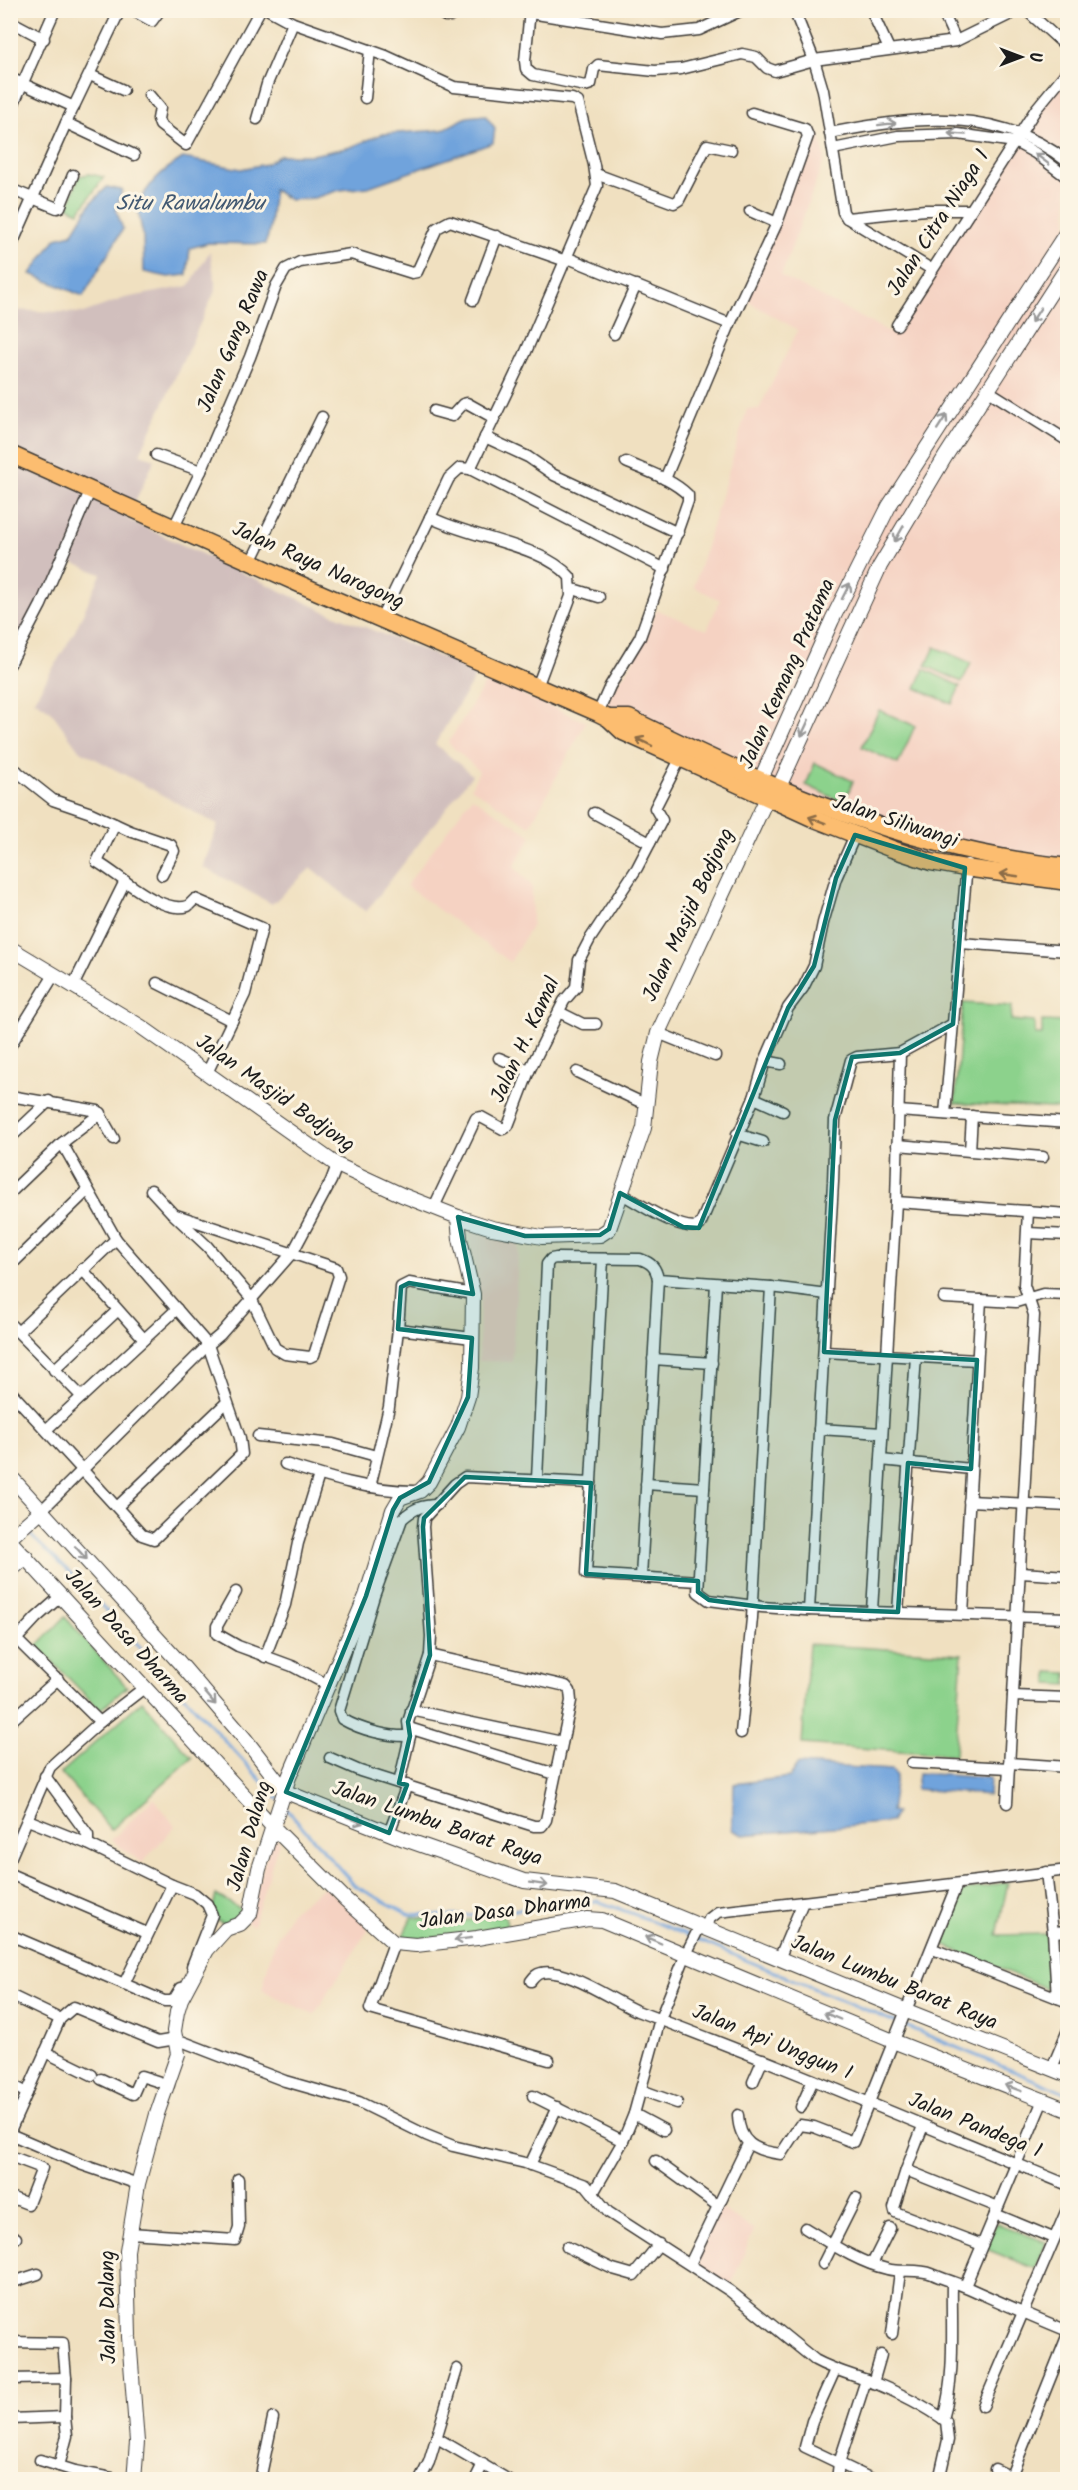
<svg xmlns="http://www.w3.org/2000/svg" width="1078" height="2490" viewBox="0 0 1078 2490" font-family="Kalam,sans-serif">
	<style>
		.built { fill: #f5d2c2 }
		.industrial { fill: #d1bfbd }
		.green { fill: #8cd28c; stroke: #547754; stroke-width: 1.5 }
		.water { fill: #70a3dc; stroke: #46607c; stroke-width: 1.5 }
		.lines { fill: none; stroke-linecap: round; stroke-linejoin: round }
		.stream { stroke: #70a3dc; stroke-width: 3 }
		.minor-casing { stroke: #3c3935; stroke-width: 13 }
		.tertiary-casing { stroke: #3c3935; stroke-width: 16 }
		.primary-casing { stroke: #3c3935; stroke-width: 19 }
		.minor { stroke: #fff; stroke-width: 10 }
		.tertiary { stroke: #fff; stroke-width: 14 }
		.primary { stroke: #fcbd6f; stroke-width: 16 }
		.oneway { stroke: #999 }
		.oneway2 { stroke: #8c6c46 }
		.marked { fill: #0f766e; fill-opacity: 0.2; stroke: #0f766e; stroke-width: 4.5; stroke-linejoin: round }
		.labels { text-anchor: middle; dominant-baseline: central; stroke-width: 6; stroke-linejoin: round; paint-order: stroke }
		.street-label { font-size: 21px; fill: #1c1c1c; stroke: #fcf5e5 }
		.water-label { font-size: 22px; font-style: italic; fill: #425972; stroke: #fcf5e5 }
	</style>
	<rect width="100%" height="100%" fill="#fcf5e5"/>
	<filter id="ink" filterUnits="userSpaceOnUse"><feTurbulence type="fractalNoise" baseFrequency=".0167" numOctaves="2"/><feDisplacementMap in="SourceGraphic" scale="12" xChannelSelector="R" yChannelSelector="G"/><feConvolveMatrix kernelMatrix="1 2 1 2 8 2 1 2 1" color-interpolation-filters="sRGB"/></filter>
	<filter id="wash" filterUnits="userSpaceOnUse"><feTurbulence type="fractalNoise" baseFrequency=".008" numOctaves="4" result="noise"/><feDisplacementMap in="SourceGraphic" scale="24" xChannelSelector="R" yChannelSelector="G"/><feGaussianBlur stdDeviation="1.35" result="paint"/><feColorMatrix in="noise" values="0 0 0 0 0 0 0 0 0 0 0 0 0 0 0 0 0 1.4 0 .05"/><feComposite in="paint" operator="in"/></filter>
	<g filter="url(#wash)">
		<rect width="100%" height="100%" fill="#f0e0c0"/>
		<g class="built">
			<polygon points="1067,68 1067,867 833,815 598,708 629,668 657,610 707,630 720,600 694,587 747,409 759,409 798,330 745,300 813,131 819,133 825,158 781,276 893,334 1036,108"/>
			<polygon points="488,679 586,722 530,826 471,788 479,771 448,743"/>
			<polygon points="472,797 532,836 514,866 532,886 532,925 510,962 406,886"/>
			<polygon points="467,1224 519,1237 512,1362 479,1361 480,1296"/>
			<polygon points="154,1798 175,1826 142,1863 111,1840"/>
			<polygon points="273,1835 279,1841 253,1926 246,1922"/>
			<polygon points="325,1886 369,1928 314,2015 262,1990 273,1945 291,1912"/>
			<polygon points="720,2208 754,2230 730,2287 693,2261"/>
		</g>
		<polygon class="industrial" points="210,251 216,289 140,454 155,459 127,519 322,610 478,672 435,744 472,775 366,912 311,868 272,904 203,867 218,825 79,750 50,710 34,700 75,631 101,574 68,561 30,640 14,662 11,661 11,310 83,313 125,298 189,286"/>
		<g class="green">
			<polygon points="89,174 104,177 79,212 68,207 79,176"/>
			<polygon points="935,647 971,663 962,682 926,666"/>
			<polygon points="924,669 960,686 952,704 916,688"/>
			<polygon points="879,710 915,726 898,764 862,747"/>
			<polygon points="815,763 853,781 844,803 806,785"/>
			<polygon points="963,1003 1012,1006 1011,1020 1034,1022 1035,1035 1042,1035 1042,1021 1066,1022 1067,1010 1067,1109 955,1103"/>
			<polygon points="65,1617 127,1687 100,1710 37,1646"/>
			<polygon points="809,1644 962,1654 955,1755 802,1744"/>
			<polygon points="1048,1672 1067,1673 1067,1685 1048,1684"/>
			<polygon points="142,1701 192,1758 111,1830 61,1773"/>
			<polygon points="1008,1882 997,1935 1047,1934 1048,1989 943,1945 961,1891"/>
			<polygon points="216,1895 248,1913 227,1926 214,1918 212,1910"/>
			<polygon points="505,1915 508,1929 461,1936 401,1940 412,1917 461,1921"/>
			<polygon points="996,2223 1046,2242 1036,2269 986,2249"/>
		</g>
		<g class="water">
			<path d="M485,115L495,128L493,143L368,187L340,190L314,198L290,200L274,190C270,209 273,227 265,244L208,243L190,248L187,275L168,277L144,272L143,235L137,206C150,182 160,172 183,158L241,169L266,164L280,155H312L351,147L382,134L442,130L467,117Z"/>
			<polygon points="107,187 122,190 116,210 123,229 83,296 31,274 56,238 72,234 91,203"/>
			<polygon points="797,1764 892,1770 896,1776 891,1812 896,1813 891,1822 743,1835 732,1830 734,1784 790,1777"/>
			<polygon points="918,1773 990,1778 989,1795 916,1789"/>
		</g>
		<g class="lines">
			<g class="stream">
				<polyline points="10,1515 19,1524"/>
				<polyline points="26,1531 81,1583 278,1799"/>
				<polyline points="16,1544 27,1533"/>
				<polyline points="285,1807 355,1886 408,1914 460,1916 597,1901 650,1920 897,2023"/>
				<polyline points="903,2025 1068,2094"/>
			</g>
		</g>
	</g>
	<g filter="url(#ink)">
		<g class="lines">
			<defs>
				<g id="minor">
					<polyline points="132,10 152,21 160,10"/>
					<polyline points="269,10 293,23 386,56 454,87 572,99 578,102 594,165 597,186 525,354 470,469"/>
					<polyline points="435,10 445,16 451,16 455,10"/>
					<polyline points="530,10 525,61 526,69 533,75 585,86 591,84 594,69 598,65 655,71 681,69 742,54 756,57 767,68 775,71 814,60 956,41 1019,10"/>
					<polyline points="794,10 814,60 823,90 843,212 847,218"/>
					<polyline points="871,10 889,49"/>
					<polyline points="942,10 956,41"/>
					<polyline points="1026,10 1068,48"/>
					<polyline points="530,13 662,34 699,30 742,10"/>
					<polyline points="10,21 44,39"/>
					<polyline points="90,75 123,90"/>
					<polyline points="10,78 74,107"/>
					<polyline points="149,95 160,108 158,119 160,125 186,145 260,10"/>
					<polyline points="365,98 370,50"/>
					<polyline points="10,112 55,10"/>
					<polyline points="257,119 267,84 293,23"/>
					<polyline points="66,123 134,155"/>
					<path d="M830,133C912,117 997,105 1068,162"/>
					<polyline points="833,149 898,136 958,134 1015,142 1035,153 1068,178"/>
					<polyline points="596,174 674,203 679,200 707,145 731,150"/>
					<polyline points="10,189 57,208 60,207 73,175"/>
					<polyline points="750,211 777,223"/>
					<polyline points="10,249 66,123 120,10"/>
					<polyline points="568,258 730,324 665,479"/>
					<polyline points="931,269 847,218 925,210 970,210"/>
					<polyline points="473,300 497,236"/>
					<polyline points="730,324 777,223 808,136 805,129 752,113"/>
					<polyline points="897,325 1036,109 1068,70"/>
					<polyline points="614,334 636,285"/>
					<polyline points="987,390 1068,441"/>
					<polyline points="434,411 452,416 463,404 467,403 494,418"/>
					<polyline points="485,437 528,457 554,475 678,533"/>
					<polyline points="156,455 201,471"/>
					<path d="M430,517C469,538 542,544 570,577L571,596L537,687"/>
					<polyline points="174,527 201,471 250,357 276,286 286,269 300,262 351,254 412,273 417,272 437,228 450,221 566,261"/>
					<polyline points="251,562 322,417"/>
					<polyline points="573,589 599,597"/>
					<polyline points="381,619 449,478 460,468 470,469 665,569"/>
					<polyline points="10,664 41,605 90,491"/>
					<path d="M598,713L610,686L640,637L688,501V495C672,479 646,471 626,462"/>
					<polyline points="10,766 53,800 91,813 130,831 171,845 174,851 162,875"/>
					<polyline points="10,784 17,771"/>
					<polyline points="594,813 650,843"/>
					<path d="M115,824L97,862C120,875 161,915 188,906L195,899L262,928L245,994L207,1073"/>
					<polyline points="960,943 1068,951"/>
					<polyline points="157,983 232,1021"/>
					<polyline points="73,986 125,881"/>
					<polyline points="559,1012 583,1024 596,1024"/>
					<polyline points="658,1033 715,1056"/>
					<polyline points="10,1046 54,975"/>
					<polyline points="499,1058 529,1071"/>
					<polyline points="765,1061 781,1064"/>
					<polyline points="577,1072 647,1105"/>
					<polyline points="10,1096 98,1111 114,1139"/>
					<polyline points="754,1098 783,1111"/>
					<polyline points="898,1111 1068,1123"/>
					<polyline points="945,1114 967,864"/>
					<polyline points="737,1134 763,1142"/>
					<polyline points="10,1138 49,1101"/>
					<polyline points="897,1145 1043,1157"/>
					<polyline points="970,1151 972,1116"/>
					<polyline points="151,1190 173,1214 336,1268 339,1276 314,1355 310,1357 285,1354 275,1348 251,1298 207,1246 173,1214"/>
					<polyline points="10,1193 62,1143 101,1113"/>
					<path d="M620,1193C637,1202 683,1234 700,1225L754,1098L765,1061L788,1008L803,988L814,966L823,923L836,878L855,835"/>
					<polyline points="896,1202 1068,1214"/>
					<polyline points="434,1207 476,1118 481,1117 503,1129 508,1126 529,1071 564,1001 576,987 579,960 590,939 637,868 662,820 655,808 680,759"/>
					<polyline points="1028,1233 1068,1235"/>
					<polyline points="603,1259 586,1574 698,1581"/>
					<polyline points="10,1266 88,1190"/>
					<polyline points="82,1269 144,1339"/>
					<polyline points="658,1279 771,1287 827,1294"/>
					<polyline points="716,1284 698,1592 709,1600 762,1607 805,1610 1068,1618"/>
					<polyline points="944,1298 1016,1302 1043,1294 1068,1295"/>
					<polyline points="10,1324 82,1397"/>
					<polyline points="398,1329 472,1338"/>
					<polyline points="18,1332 116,1239"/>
					<polyline points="824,1352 977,1360"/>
					<polyline points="653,1359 712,1363"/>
					<polyline points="54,1370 117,1311"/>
					<polyline points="10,1391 142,1535 154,1539 242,1454 240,1438 208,1345 116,1239 62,1143"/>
					<polyline points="47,1429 177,1309"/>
					<polyline points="819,1429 882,1433"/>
					<polyline points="258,1436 333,1444 376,1456"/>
					<polyline points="881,1460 971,1469"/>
					<path d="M285,1464C326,1477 370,1491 413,1491"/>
					<path d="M537,1479L547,1264L551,1259L556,1258L640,1259C652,1263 656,1268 658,1279L641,1577"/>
					<polyline points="646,1484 704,1488"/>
					<polyline points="370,1487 389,1407 398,1329 401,1287 409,1283 473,1294"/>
					<polyline points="969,1501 1068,1506"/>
					<polyline points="117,1507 227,1402"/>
					<polyline points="43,1509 208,1345 220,1335 293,1252 331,1181 337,1165"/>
					<polyline points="1021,1573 1068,1576"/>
					<polyline points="236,1592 217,1626 217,1634 238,1646 292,1666 328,1685"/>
					<polyline points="809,1610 833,1182 835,1120 851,1060 857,1057 900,1053 953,1024"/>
					<polyline points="872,1611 896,1202 900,1053"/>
					<polyline points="898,1612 916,1356"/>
					<polyline points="963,1614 981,1300"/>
					<polyline points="16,1639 100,1722"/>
					<polyline points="10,1646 36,1618 61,1596"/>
					<polyline points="265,1657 285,1605 298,1543 319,1475"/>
					<polyline points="1013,1696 1068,1698"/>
					<polyline points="411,1710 562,1742"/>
					<polyline points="10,1722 58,1679"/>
					<polyline points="409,1728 555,1774"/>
					<polyline points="741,1733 752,1618 771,1287"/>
					<path d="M410,1736C388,1737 361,1730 342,1719L339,1711L374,1596L402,1519C413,1509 422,1505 437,1505"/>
					<polyline points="330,1758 360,1771 534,1826 542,1826 546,1820 571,1701 570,1691 566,1686 430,1655"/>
					<polyline points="912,1763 1009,1768"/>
					<polyline points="1009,1763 1068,1767"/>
					<polyline points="45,1776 88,1835 88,1844"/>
					<polyline points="399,1783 410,1736 408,1722 430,1655 431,1636 423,1527 424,1518 455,1484 465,1477 591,1483"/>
					<polyline points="1007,1803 1034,1315 1024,1285 1028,1211"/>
					<polyline points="28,1820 88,1844 172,1885 195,1894 207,1904 212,1915 192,1966"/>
					<polyline points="389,1833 407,1785"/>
					<polyline points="10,1859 50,1767 100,1722 144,1688"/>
					<polyline points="1046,1872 1053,1932 1057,1998"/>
					<polyline points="10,1874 147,1933"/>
					<polyline points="705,1928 709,1919 718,1912 803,1902"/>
					<polyline points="1053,1932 1068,1931"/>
					<polyline points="10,1935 164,2001 173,2001 181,1988"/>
					<polyline points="394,1943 370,2009 549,2060"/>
					<polyline points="933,1949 1068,2002"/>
					<polyline points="779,1959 803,1902 1068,1870"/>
					<path d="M531,1981C534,1977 536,1974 541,1973C566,1967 613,2001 637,2011C782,2065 924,2126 1068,2185"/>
					<polyline points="124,1984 172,1885"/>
					<polyline points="10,1995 60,2019"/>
					<polyline points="45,2052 92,2075"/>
					<polyline points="1052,2068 1068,2030"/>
					<polyline points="101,2079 133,2094 141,2076 169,2085"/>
					<polyline points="753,2082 763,2059"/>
					<polyline points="10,2084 27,2093"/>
					<polyline points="641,2090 677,2103"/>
					<polyline points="533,2096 623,2141"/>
					<polyline points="801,2107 813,2080"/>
					<polyline points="634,2114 664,2130"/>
					<path d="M738,2115C739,2143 755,2151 781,2154L800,2125L814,2127L853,2142L957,1884"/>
					<polyline points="923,2126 906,2170 894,2208 895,2212 982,2245"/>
					<path d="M10,2131L60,2019L74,2007L158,2042L176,2039L285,2081L359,2102L426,2135L453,2146L525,2163L586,2185L608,2212L730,2291L815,2360C833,2370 853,2375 872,2382C897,2392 924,2405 946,2421L948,2440L939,2480"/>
					<polyline points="10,2134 80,2164 138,2184"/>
					<polyline points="10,2156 42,2168 28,2204 10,2197"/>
					<polyline points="656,2161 718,2206"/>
					<polyline points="530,2165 557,2107"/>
					<polyline points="906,2170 998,2207"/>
					<polyline points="593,2193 623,2141 634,2114 660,2019 686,1954 700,1926"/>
					<polyline points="995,2214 1053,2238"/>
					<path d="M805,2228C830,2243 857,2262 887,2269C901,2273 918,2268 932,2274C943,2279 955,2282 966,2287C1000,2302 1033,2317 1068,2331"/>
					<polyline points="130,2233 235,2240 239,2227 238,2179"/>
					<polyline points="10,2236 16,2238"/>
					<polyline points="567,2247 613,2269 634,2275 659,2244"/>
					<polyline points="690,2264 748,2144"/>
					<polyline points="823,2264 856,2198"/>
					<polyline points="872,2264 890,2228"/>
					<polyline points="10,2283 38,2274"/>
					<polyline points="965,2286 1043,2100"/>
					<polyline points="892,2334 900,2272"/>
					<polyline points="10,2342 63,2343 66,2378"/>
					<polyline points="835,2370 812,2421 805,2447 874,2480"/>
					<polyline points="10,2379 66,2378 65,2417 10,2419"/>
					<polyline points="873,2383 881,2355"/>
					<polyline points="983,2406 1068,2207"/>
					<path d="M943,2419C956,2375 951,2327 952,2282"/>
					<polyline points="437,2438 509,2480"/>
					<polyline points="40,2460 75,2471 122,2480"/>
					<polyline points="59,2466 67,2436 65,2417"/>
					<polyline points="995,2469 1016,2479"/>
					<polyline points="1011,2476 1068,2334"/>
					<polyline points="260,2480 273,2418"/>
					<polyline points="420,2480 429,2462 457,2369"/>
					<polyline points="475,2480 483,2464"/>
					<polyline points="837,2480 839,2463 866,2380"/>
				</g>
				<g id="tertiary">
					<polyline points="763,787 760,781 832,620 889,506 1068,230"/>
					<polyline points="10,948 140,1026 337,1165 402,1195 458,1217 492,1228 542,1237 600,1235 609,1229 644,1128 651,1062 658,1033 767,798 778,789 880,566 945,457 1068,266"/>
					<polyline points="10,1476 178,1661 245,1739 286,1792 404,1839 524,1881 615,1891 907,2011 1068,2075"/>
					<polyline points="10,1538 43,1509"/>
					<polyline points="10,1541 273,1827 346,1900 394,1943 416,1945 477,1938 588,1919 602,1920 893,2041 1068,2110"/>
					<polyline points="10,1571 26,1557"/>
					<polyline points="134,2480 137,2442 129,2337 127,2251 138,2184 157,2114 178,2054 174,2031 177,2012 181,1999 207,1950 226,1929 240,1924 250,1914 259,1869 289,1777 366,1596 393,1510 400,1498 420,1491 429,1482 458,1427 468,1397 472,1368 473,1294 460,1239 458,1217"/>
				</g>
				<g id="primary">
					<polyline points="10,454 304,586 598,713 608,718 623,732 812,818 892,849 931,862 965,868 1068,882"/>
					<path d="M608,718H629C772,789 907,850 1068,867"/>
				</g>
			</defs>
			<use href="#minor" class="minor-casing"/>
			<use href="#tertiary" class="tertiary-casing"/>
			<use href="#primary" class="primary-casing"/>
			<use href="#minor" class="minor"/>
			<use href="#tertiary" class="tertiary"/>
			<use href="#primary" class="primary"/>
		</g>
		<defs><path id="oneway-shaft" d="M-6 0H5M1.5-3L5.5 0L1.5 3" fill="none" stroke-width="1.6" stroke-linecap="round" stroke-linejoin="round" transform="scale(1.5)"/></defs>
		<g class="oneway">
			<use href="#oneway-shaft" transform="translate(887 124) rotate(-7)"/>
			<use href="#oneway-shaft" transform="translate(957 134) rotate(-176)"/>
			<use href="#oneway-shaft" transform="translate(1042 159) rotate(-143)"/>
			<use href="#oneway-shaft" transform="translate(1036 315) rotate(123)"/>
			<use href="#oneway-shaft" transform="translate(942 422) rotate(-57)"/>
			<use href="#oneway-shaft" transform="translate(899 534) rotate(120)"/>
			<use href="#oneway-shaft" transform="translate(846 591) rotate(-63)"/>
			<use href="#oneway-shaft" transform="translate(805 728) rotate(115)"/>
			<use href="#oneway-shaft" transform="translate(81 1553) rotate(48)"/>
			<use href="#oneway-shaft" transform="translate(210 1698) rotate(50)"/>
			<use href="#oneway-shaft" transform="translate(355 1820) rotate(22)"/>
			<use href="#oneway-shaft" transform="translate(539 1884) rotate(9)"/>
			<use href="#oneway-shaft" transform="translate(463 1939) rotate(173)"/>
			<use href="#oneway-shaft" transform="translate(653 1940) rotate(-157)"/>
			<use href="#oneway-shaft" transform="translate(832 2016) rotate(-157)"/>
			<use href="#oneway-shaft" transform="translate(1013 2088) rotate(-159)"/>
		</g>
		<g class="oneway2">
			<use href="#oneway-shaft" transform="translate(644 742) rotate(-154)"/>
			<use href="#oneway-shaft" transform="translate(817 820) rotate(-159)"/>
			<use href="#oneway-shaft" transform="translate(1009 875) rotate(-172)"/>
		</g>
	</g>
	<path class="marked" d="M855,835L965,868L953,1024L900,1053L852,1057L835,1120L824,1352L977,1360L971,1469L908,1463L898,1612L762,1607L709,1600L698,1592V1581L586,1574L591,1483L465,1477L424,1518L423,1527L430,1655L408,1722L410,1736L399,1783L407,1785L389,1833L286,1792L366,1596L393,1510L400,1498L429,1482L468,1397L472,1338L398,1329L401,1287L409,1283L473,1294L458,1217L525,1236L600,1235L609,1229L620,1193L683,1227L699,1228L788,1008L814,966L836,878Z"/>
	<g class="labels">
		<g class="street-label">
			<text transform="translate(939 223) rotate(-57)">Jalan Citra Niaga 1</text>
			<text transform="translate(234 341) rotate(-67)">Jalan Gang Rawa</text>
			<text transform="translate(318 566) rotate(24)">Jalan Raya Narogong</text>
			<text transform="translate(788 674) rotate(-66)">Jalan Kemang Pratama</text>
			<text transform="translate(895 822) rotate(18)">Jalan Siliwangi</text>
			<text transform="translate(689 915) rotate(-65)">Jalan Masjid Bodjong</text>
			<text transform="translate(526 1040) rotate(-65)">Jalan H. Kamal</text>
			<text transform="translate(275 1094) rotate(35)">Jalan Masjid Bodjong</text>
			<text transform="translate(126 1637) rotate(48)">Jalan Dasa Dharma</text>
			<text transform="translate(437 1824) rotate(19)">Jalan Lumbu Barat Raya</text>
			<text transform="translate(250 1836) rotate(-74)">Jalan Dalang</text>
			<text transform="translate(505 1912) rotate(-7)">Jalan Dasa Dharma</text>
			<text transform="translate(894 1983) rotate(22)">Jalan Lumbu Barat Raya</text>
			<text transform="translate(772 2043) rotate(22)">Jalan Api Unggun I</text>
			<text transform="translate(975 2126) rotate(22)">Jalan Pandega 1</text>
			<text transform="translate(109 2307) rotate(-91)">Jalan Dalang</text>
		</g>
		<g class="water-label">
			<text x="190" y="204">Situ Rawalumbu</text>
		</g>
	</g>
	<rect width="1078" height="2490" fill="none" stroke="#fcf5e5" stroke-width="36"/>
	<g transform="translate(1021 57) rotate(90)" stroke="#fcf5e5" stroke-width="4.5" paint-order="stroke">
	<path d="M0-4.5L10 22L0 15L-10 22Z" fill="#1c1c1c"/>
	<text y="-9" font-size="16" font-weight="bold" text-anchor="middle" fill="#1c1c1c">U</text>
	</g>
</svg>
